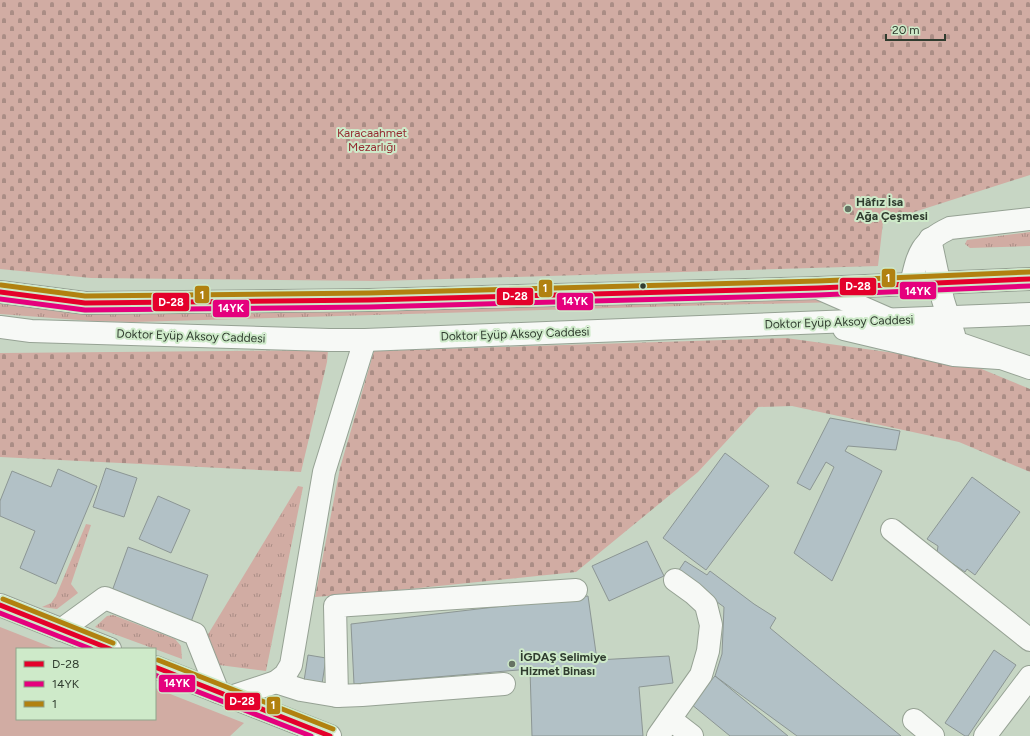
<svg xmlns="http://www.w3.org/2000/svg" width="1030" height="736" viewBox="0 0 1030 736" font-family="Figtree,sans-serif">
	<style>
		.grass { fill: url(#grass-tufts) }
		.cemetery { fill: url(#cemetery-stones) }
		.green { fill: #d1aca3 }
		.building { fill: #b2c1c6; stroke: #8c9694 }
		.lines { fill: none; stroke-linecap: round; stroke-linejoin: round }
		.minor-casing { stroke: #96a294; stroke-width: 24 }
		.major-casing { stroke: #96a294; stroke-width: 24 }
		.minor { stroke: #f7f9f6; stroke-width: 22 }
		.major { stroke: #f7f9f6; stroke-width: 22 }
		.bus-1-casing { stroke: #ceeac9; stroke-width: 8 }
		.bus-2-casing { stroke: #ceeac9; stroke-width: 8 }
		.bus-3-casing { stroke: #ceeac9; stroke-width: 8 }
		.bus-1 { stroke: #e4002b; stroke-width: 5 }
		.bus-2 { stroke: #e5007d; stroke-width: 5 }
		.bus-3 { stroke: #b18110; stroke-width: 5 }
		.poi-dot { fill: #657263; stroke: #ceeac9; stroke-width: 1.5 }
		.bus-dot { fill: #303c2f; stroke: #ceeac9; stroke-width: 1.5 }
		.labels { text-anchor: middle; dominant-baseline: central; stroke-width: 4; stroke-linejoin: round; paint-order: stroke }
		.park-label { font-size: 12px; fill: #942c32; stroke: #ceeac9 }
		.poi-label { font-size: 12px; font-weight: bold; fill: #303c2f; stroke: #ceeac9; text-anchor: start }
		.street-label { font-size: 12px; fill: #303c2f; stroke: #ceeac9 }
		.line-badge { stroke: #ceeac9; stroke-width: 1.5 }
		.badge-label { font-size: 11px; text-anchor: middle; font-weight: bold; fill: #fff }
	</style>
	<defs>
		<pattern id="grass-tufts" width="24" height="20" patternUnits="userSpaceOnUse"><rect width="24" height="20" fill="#d1aca3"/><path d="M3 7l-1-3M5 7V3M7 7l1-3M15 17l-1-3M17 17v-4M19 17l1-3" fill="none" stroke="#aa8d85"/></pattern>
		<pattern id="cemetery-stones" width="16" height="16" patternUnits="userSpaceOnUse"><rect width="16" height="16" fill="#d1aca3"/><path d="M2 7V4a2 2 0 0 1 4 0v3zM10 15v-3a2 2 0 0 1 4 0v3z" fill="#aa8d85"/></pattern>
	</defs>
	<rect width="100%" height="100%" fill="#c7d6c4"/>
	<g class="grass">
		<polygon points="1030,232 1030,246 970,248 965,244 967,240"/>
		<polygon points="817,294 842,302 716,305 134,322 92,321 0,314 0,300"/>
		<polygon points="298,486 303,487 266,671 219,665 207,636"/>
		<polygon points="86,524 91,525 71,584 78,593 57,609 42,607 51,603 56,596"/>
		<polygon points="113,615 175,639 181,646 182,659 95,627 107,616"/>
	</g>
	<g class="cemetery">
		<polygon points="0,0 1030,0 1030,175 883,222 878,266 380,281 91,278 0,269"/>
		<polygon points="786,338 967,363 1030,389 1030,472 959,442 792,406 758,407 698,472 576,572 399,590 315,597 340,468 374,351"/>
		<polygon points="328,350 327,362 301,472 0,457 0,353"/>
	</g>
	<polygon class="green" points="0,627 56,649 17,649 17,719 155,719 155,688 244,723 230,736 0,736"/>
	<g class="building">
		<polygon points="830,418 900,431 896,450 848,446 845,451 882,471 832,581 794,553 834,467 826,462 810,490 797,483"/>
		<polygon points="725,453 769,486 706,570 663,538"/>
		<polygon points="106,468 137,478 124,517 93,507"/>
		<polygon points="58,469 97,486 56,584 20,568 35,531 0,516 0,501 12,471 51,487"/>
		<polygon points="972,477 1020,512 975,575 967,569 965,572 937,553 938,546 927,539"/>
		<polygon points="158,496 190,510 171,553 139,539"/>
		<polygon points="647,541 664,576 609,601 592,566"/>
		<polygon points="128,547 208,575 191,622 111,594"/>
		<polygon points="685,561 707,575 710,571 754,604 776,618 770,628 901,736 797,736 715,676 722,654 724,607 677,573"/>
		<polygon points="588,596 597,660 669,656 673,683 639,687 643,736 532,736 530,669 354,684 351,624"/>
		<polygon points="994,650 1016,665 968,736 965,736 945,723"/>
		<polygon points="308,655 326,658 322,684 304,681"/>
		<polygon points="715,676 788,736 730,736 691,704"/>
	</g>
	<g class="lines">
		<defs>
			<g id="minor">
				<polyline points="930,239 943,300 954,335"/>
				<path d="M911,284C918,254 920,242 950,228L1030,219"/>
				<polyline points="818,288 891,320 1030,368"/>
				<polyline points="892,530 1030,640"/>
				<polyline points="61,630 105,598 195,634 218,692"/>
				<polyline points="276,682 301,690 337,696 362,695 504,684"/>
				<polyline points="337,696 335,606 576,590"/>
				<polyline points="231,697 276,682 285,675 291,665 324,472 365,340"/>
				<polyline points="670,719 692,736"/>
				<polyline points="914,720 933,736"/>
				<polyline points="658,736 701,675 708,651 711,625 706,605 693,593 675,580"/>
				<polyline points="985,736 1030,677"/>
			</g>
			<g id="major">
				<polyline points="0,292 85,303 369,300 818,288 1030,279"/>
				<polyline points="0,327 31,331 329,340 365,340 1030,314"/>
				<polyline points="844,329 954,355 999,358"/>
				<polyline points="0,605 110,649"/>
				<polyline points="155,667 330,736"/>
			</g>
		</defs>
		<use href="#minor" class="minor-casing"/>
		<use href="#major" class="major-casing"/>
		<use href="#minor" class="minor"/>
		<use href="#major" class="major"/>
		<defs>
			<g id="bus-1">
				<polyline points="0,292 85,303 369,300 818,288 1030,279"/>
				<polyline points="0,605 110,649"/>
				<polyline points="155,667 330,736"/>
			</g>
			<g id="bus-2">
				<polyline points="0,299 85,310 369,307 818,295 1030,286"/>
				<polyline points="0,613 91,649"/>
				<polyline points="155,675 311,736"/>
			</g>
			<g id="bus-3">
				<polyline points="1,285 85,296 369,293 818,281 1030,272"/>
				<polyline points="3,599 113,643"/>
				<polyline points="158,660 333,729"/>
			</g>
		</defs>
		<use href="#bus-1" class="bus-1-casing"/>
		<use href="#bus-2" class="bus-2-casing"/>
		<use href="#bus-3" class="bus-3-casing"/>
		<use href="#bus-1" class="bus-1"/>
		<use href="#bus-2" class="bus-2"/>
		<use href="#bus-3" class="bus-3"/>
	</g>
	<g class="poi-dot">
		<circle cx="848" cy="209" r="4"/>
		<circle cx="512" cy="664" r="4"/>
	</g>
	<circle class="bus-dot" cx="643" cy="286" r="3.5"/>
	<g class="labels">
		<g class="park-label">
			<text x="372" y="133">Karacaahmet<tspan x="372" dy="14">Mezarlığı</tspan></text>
		</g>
		<g class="poi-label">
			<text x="856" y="202">Hâfız İsa<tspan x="856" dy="14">Ağa Çeşmesi</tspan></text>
			<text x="520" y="657">İGDAŞ Selimiye<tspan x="520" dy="14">Hizmet Binası</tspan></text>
		</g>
		<g class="street-label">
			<text transform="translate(839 322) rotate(-2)">Doktor Eyüp Aksoy Caddesi</text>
			<text transform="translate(515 334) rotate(-2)">Doktor Eyüp Aksoy Caddesi</text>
			<text transform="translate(191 336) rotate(2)">Doktor Eyüp Aksoy Caddesi</text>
		</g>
	</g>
	<g class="line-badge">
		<rect x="881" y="268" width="15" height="20" rx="4" fill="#b18110"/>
		<rect x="839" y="277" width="38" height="19" rx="4" fill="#e4002b"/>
		<rect x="538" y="279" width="15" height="19" rx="4" fill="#b18110"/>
		<rect x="899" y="281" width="38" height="19" rx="4" fill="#e5007d"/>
		<rect x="194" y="285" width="16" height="19" rx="4" fill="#b18110"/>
		<rect x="496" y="287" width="38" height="19" rx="4" fill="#e4002b"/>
		<rect x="556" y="292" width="38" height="19" rx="4" fill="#e5007d"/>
		<rect x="152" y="292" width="38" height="20" rx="4" fill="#e4002b"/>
		<rect x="212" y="299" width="38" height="19" rx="4" fill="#e5007d"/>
		<rect x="158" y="674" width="38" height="19" rx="4" fill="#e5007d"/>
		<rect x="224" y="692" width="37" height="19" rx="4" fill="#e4002b"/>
		<rect x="266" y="696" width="15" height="19" rx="4" fill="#b18110"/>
	</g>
	<g class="badge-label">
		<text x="888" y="282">1</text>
		<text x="858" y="290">D-28</text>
		<text x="545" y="292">1</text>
		<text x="918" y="295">14YK</text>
		<text x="202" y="299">1</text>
		<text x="515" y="300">D-28</text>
		<text x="575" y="305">14YK</text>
		<text x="171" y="306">D-28</text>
		<text x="231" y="312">14YK</text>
		<text x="177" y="687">14YK</text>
		<text x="242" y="705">D-28</text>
		<text x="273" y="709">1</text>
	</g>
	<rect x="16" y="648" width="140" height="72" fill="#ceeac9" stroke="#8fa48b"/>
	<rect x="24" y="661" width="20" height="6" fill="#e4002b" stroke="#8fa48b"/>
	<text x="52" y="668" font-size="12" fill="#303c2f">D-28</text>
	<rect x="24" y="681" width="20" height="6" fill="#e5007d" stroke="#8fa48b"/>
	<text x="52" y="688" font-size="12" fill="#303c2f">14YK</text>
	<rect x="24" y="701" width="20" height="6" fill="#b18110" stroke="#8fa48b"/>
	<text x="52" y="708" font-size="12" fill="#303c2f">1</text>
	<path d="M886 34v6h59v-6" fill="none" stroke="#303c2f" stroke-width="2"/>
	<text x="892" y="34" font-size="12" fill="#303c2f" stroke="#ceeac9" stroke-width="3" paint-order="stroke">20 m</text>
</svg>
